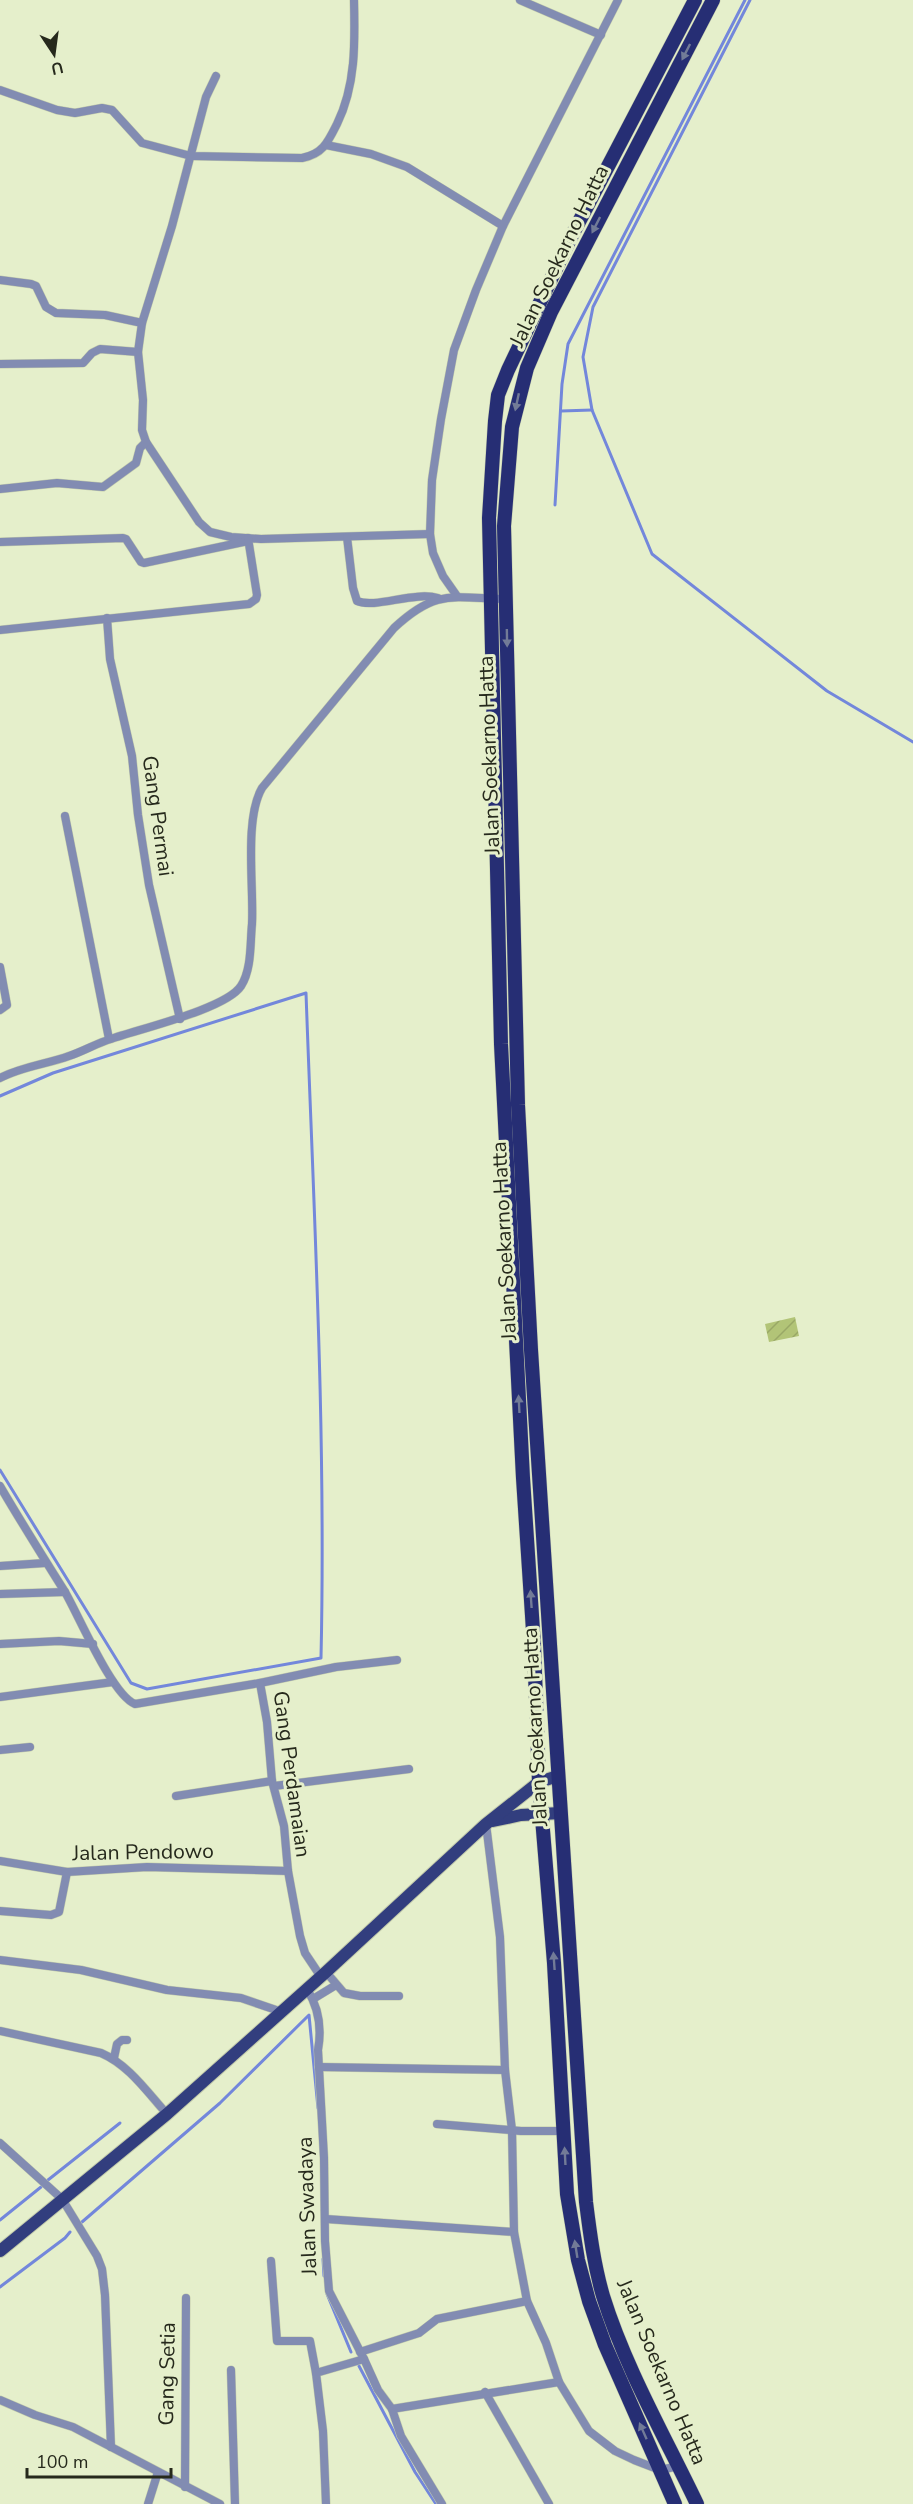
<svg xmlns="http://www.w3.org/2000/svg" width="913" height="2504" viewBox="0 0 913 2504" font-family="'Nunito Sans',sans-serif">
	<style>
		.garden { fill: url(#garden-furrows) }
		.lines { fill: none; stroke-linecap: round; stroke-linejoin: round }
		.stream { stroke: #7387db; stroke-width: 3 }
		.minor-casing { stroke: #c3cbac; stroke-width: 9 }
		.primary-casing { stroke: #c3cbac; stroke-width: 14 }
		.trunk-casing { stroke: #c3cbac; stroke-width: 15 }
		.minor { stroke: #828cb2; stroke-width: 8 }
		.primary { stroke: #323e7e; stroke-width: 12 }
		.trunk { stroke: #262e74; stroke-width: 14 }
		.oneway { fill: #727b97 }
		.labels { text-anchor: middle; dominant-baseline: central; stroke-width: 6; stroke-linejoin: round; paint-order: stroke }
		.street-label { font-size: 21px; fill: #26291c; stroke: #e5efcb }
	</style>
	<defs>
		<pattern id="garden-furrows" width="10" height="10" patternUnits="userSpaceOnUse" patternTransform="scale(1.5)"><rect width="10" height="10" fill="#b2c477"/><path d="M-1 1l2-2M0 10L10 0M9 11l2-2" fill="none" stroke="#99a866"/></pattern>
	</defs>
	<rect width="100%" height="100%" fill="#e5efcb"/>
	<polygon class="garden" points="795,1317 799,1336 769,1342 765,1324"/>
	<g class="lines">
		<g class="stream">
			<polyline points="750,0 593,307 583,357 592,410 652,554 827,691 913,742"/>
			<polyline points="561,411 592,410"/>
			<polyline points="555,505 562,384 568,344 745,0"/>
			<path d="M0,1096L53,1073L306,993C314,1215 326,1437 321,1658L147,1689L131,1683L0,1470"/>
			<polyline points="48,2180 120,2123"/>
			<polyline points="0,2220 41,2187"/>
			<polyline points="82,2222 220,2103 309,2015 318,2108"/>
			<polyline points="323,2259 324,2276"/>
			<polyline points="0,2287 65,2238 70,2232"/>
			<polyline points="327,2294 351,2352"/>
			<polyline points="359,2366 415,2472 436,2504"/>
		</g>
		<defs>
			<g id="minor">
				<polyline points="520,0 601,35"/>
				<polyline points="216,76 206,97 172,226 142,323 138,352 143,400 142,430 146,442 199,522 210,532 231,537 261,539 430,534"/>
				<path d="M0,90L57,110L75,113L102,108L112,110L142,143L191,156L302,158C323,154 328,142 337,124C356,85 355,43 354,0"/>
				<polyline points="326,145 371,154 407,167 503,226"/>
				<polyline points="0,280 31,284 36,286 46,307 56,313 105,315 142,323"/>
				<polyline points="0,364 83,363 92,353 100,349 138,352"/>
				<polyline points="0,489 57,483 103,487 136,463 140,448 146,442"/>
				<path d="M347,537L353,588L357,601C375,609 414,591 438,598"/>
				<polyline points="0,542 123,538 126,539 141,562 144,563 248,541"/>
				<polyline points="457,596 443,576 433,553 430,534 432,480 441,419 454,350 476,290 503,226 618,0"/>
				<polyline points="107,618 110,659 132,756 138,815 149,885 180,1019"/>
				<polyline points="0,630 249,604 256,599 257,595 248,538"/>
				<polyline points="65,816 109,1039"/>
				<polyline points="0,967 7,1005 0,1010"/>
				<path d="M0,1078C21,1067 47,1064 69,1056C84,1051 97,1043 111,1039C139,1029 226,1009 241,986C252,969 250,943 252,924C254,887 244,819 262,788L394,628C437,588 453,598 507,599"/>
				<path d="M0,1486C21,1522 43,1557 65,1592C79,1616 112,1695 135,1704L260,1683L336,1667L397,1660"/>
				<polyline points="0,1566 45,1563"/>
				<polyline points="0,1594 65,1592"/>
				<polyline points="0,1644 59,1641 93,1644"/>
				<polyline points="260,1683 267,1722 272,1781 284,1826 288,1871 300,1936 305,1953 321,1977"/>
				<polyline points="0,1697 113,1682"/>
				<polyline points="0,1750 30,1747"/>
				<polyline points="274,1786 409,1769"/>
				<polyline points="176,1796 272,1781"/>
				<polyline points="486,1824 500,1937 505,2070 512,2130 514,2232 527,2301 546,2343 559,2382 589,2431 615,2451 634,2460 660,2470 679,2466"/>
				<polyline points="0,1861 67,1872 147,1867 288,1871"/>
				<polyline points="0,1911 51,1915 59,1912 67,1872"/>
				<polyline points="0,1960 81,1970 167,1990 241,1998 282,2012"/>
				<polyline points="326,1972 344,1993 360,1996 399,1996"/>
				<path d="M307,1989C319,2008 322,2028 318,2050L324,2158L325,2241L329,2291L364,2359L378,2390L392,2409L401,2436L442,2504"/>
				<polyline points="313,1999 336,1985"/>
				<path d="M0,2031L101,2053C129,2065 147,2092 167,2114"/>
				<polyline points="114,2058 117,2044 122,2040 127,2040"/>
				<polyline points="319,2067 505,2070"/>
				<polyline points="437,2124 521,2131 564,2131"/>
				<polyline points="0,2143 62,2199 97,2256 102,2269 105,2295 111,2447"/>
				<polyline points="326,2219 514,2232"/>
				<polyline points="271,2261 277,2341 310,2341 316,2373"/>
				<polyline points="360,2352 419,2333 437,2319 527,2301"/>
				<polyline points="231,2370 235,2504"/>
				<polyline points="485,2392 549,2504"/>
				<polyline points="0,2400 35,2415 73,2427 220,2504"/>
				<polyline points="392,2409 559,2382"/>
				<polyline points="185,2487 186,2298"/>
				<polyline points="148,2504 158,2472"/>
				<polyline points="326,2504 323,2431 316,2373 364,2359"/>
			</g>
			<g id="primary">
				<polyline points="493,1821 521,1815 561,1813"/>
				<polyline points="0,2251 167,2114 326,1972 486,1824 539,1782 558,1776"/>
			</g>
			<g id="trunk">
				<polyline points="675,2504 605,2345 589,2301 578,2260 567,2194 554,1963 539,1782 534,1646 523,1478 501,1044 489,518 495,421 498,395 508,370 570,239 695,0"/>
				<path d="M697,2504C665,2437 625,2367 603,2296C594,2265 590,2234 586,2202L531,1350L518,1105L504,526L512,427L527,368L551,312L713,0"/>
			</g>
		</defs>
		<use href="#minor" class="minor-casing"/>
		<use href="#primary" class="primary-casing"/>
		<use href="#trunk" class="trunk-casing"/>
		<use href="#minor" class="minor"/>
		<use href="#primary" class="primary"/>
		<use href="#trunk" class="trunk"/>
	</g>
	<defs><path id="oneway-solid" d="M-6-.8H1V-3.2L6.5 0L1 3.2V.8H-6Z" transform="scale(1.5)"/></defs>
	<g class="oneway">
		<use href="#oneway-solid" transform="translate(686 52) rotate(117)"/>
		<use href="#oneway-solid" transform="translate(596 225) rotate(117)"/>
		<use href="#oneway-solid" transform="translate(517 402) rotate(102)"/>
		<use href="#oneway-solid" transform="translate(507 638) rotate(89)"/>
		<use href="#oneway-solid" transform="translate(519 1404) rotate(-93)"/>
		<use href="#oneway-solid" transform="translate(531 1599) rotate(-94)"/>
		<use href="#oneway-solid" transform="translate(554 1961) rotate(-94)"/>
		<use href="#oneway-solid" transform="translate(565 2156) rotate(-93)"/>
		<use href="#oneway-solid" transform="translate(576 2249) rotate(-99)"/>
		<use href="#oneway-solid" transform="translate(643 2431) rotate(-114)"/>
	</g>
	<g class="labels">
		<g class="street-label">
			<text transform="translate(559 256) rotate(-64)">Jalan Soekarno Hatta</text>
			<text transform="translate(489 755) rotate(-92)">Jalan Soekarno Hatta</text>
			<text transform="translate(158 816) rotate(82)">Gang Permai</text>
			<text transform="translate(504 1241) rotate(-93)">Jalan Soekarno Hatta</text>
			<text transform="translate(535 1727) rotate(-93)">Jalan Soekarno Hatta</text>
			<text transform="translate(292 1774) rotate(82)">Gang Perdamaian</text>
			<text transform="translate(143 1852) rotate(-1)">Jalan Pendowo</text>
			<text transform="translate(307 2206) rotate(-92)">Jalan Swadaya</text>
			<text transform="translate(662 2372) rotate(67)">Jalan Soekarno Hatta</text>
			<text transform="translate(167 2374) rotate(-89)">Gang Setia</text>
		</g>
	</g>
	<g transform="translate(54 54) rotate(167)" stroke="#e5efcb" stroke-width="4.5" paint-order="stroke">
	<path d="M0-4.5L10 22L0 15L-10 22Z" fill="#26291c"/>
	<text y="-9" font-size="16" font-weight="bold" text-anchor="middle" fill="#26291c">U</text>
	</g>
	<path d="M27 2468v9h144v-9" fill="none" stroke="#26291c" stroke-width="3"/>
	<text x="36" y="2468" font-size="18" fill="#26291c" stroke="#e5efcb" stroke-width="4.5" paint-order="stroke">100 m</text>
</svg>
